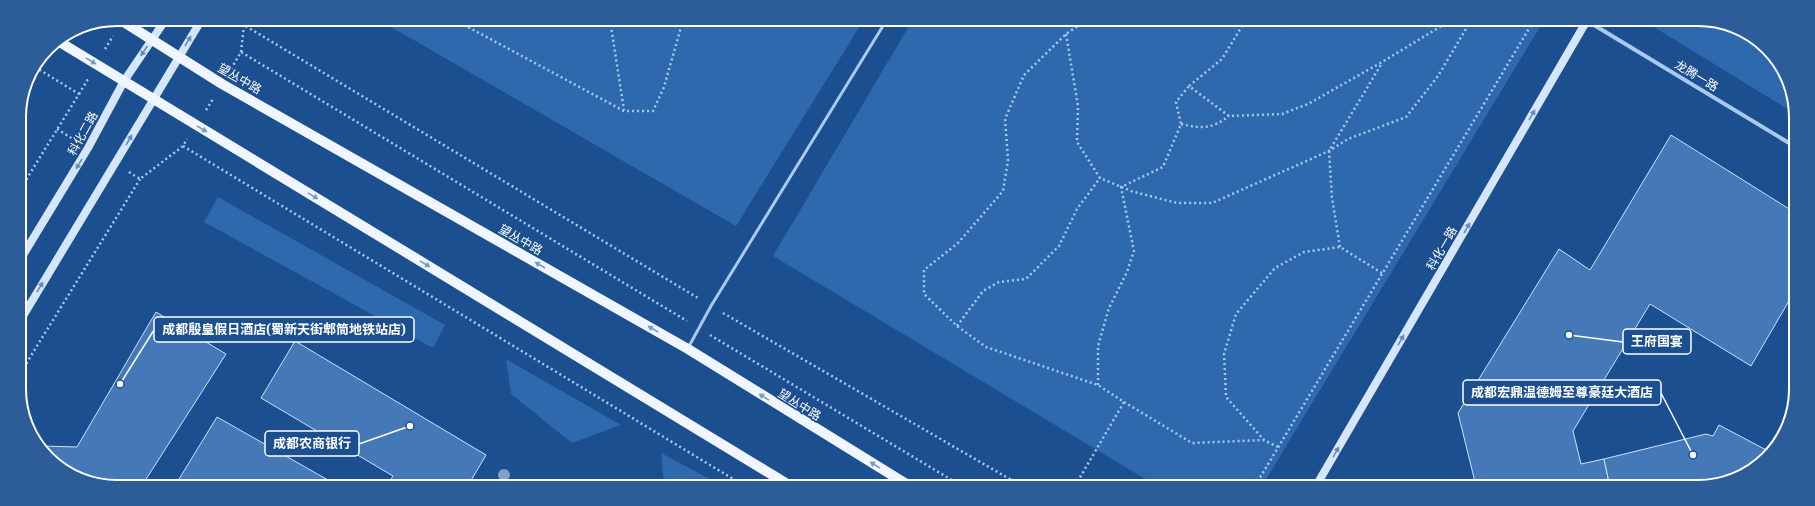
<svg xmlns="http://www.w3.org/2000/svg" width="1815" height="506" viewBox="0 0 1815 506" font-family="'Exo 2','Noto Sans SC',sans-serif">
	<style>
		.green { fill: #2e69ad }
		.building { fill: #4478b7; stroke: #cfe3fa }
		.lines { fill: none; stroke-linecap: round; stroke-linejoin: round }
		.path { stroke: #a9c9ee; stroke-width: 2.5; stroke-dasharray: 2 3; stroke-linecap: butt }
		.lane { stroke: #a9c9ee; stroke-width: 3 }
		.street { stroke: #a9c9ee; stroke-width: 4 }
		.secondary { stroke: #d6e6fa; stroke-width: 8 }
		.primary { stroke: #f0f6ff; stroke-width: 10 }
		.tree { fill: #7ea0ca }
		.oneway { fill: #668bba }
		.oneway2 { fill: #7b9ac1 }
		.labels { text-anchor: middle; dominant-baseline: central; stroke-width: 3.5; stroke-linejoin: round; paint-order: stroke }
		.street-label { font-size: 12px; fill: #fff; stroke: #1b4f8f }
		.rim { fill: none; stroke: #fff; stroke-width: 2 }
		.leader { fill: none; stroke: #fff; stroke-width: 1.5 }
		.callout-dot { fill: #fff; stroke: #1b4f8f; stroke-width: 1.5 }
		.callout { fill: #1b4f8f; stroke: #fff; stroke-width: 1.5 }
		.callout-label { font-size: 13px; text-anchor: middle; font-weight: bold; fill: #fff }
	</style>
	<rect width="100%" height="100%" fill="#1b4f8f"/>
	<g class="green">
		<polygon points="379,20 863,21 736,226"/>
		<polygon points="912,21 1543,22 1262,486 1157,486 773,256"/>
		<polygon points="1650,22 1723,22 1768,48 1794,98 1794,113 1649,24"/>
		<polygon points="218,197 445,325 433,348 204,222"/>
		<polygon points="506,359 621,425 572,443 511,394"/>
		<polygon points="661,453 721,485 664,484"/>
	</g>
	<g class="building">
		<polygon points="1671,135 1794,212 1793,294 1751,366 1650,304 1573,431 1581,464 1604,459 1610,487 1474,486 1476,486 1458,413 1559,249 1590,270"/>
		<polygon points="156,312 226,354 143,484 92,484 47,458 41,446 77,447"/>
		<polygon points="295,341 486,455 469,484 388,484 393,476 261,398"/>
		<polygon points="217,417 335,484 176,484"/>
		<polygon points="1719,425 1770,452 1763,463 1735,480 1704,487 1610,487 1604,459 1706,434 1713,436"/>
	</g>
	<g class="lines">
		<g class="path">
			<polyline points="239,19 244,25 698,298"/>
			<polyline points="455,20 624,111 653,111 664,87 683,20"/>
			<polyline points="610,20 624,110"/>
			<polyline points="1242,21 1288,26 1298,21"/>
			<polyline points="1245,21 1222,59 1189,86 1229,116 1282,114 1308,104 1382,62 1448,22"/>
			<polyline points="461,25 465,20"/>
			<polyline points="1066,34 1078,106 1077,142 1100,178 1131,191 1177,203 1212,203 1329,151 1348,139 1406,117 1438,76 1470,22"/>
			<polyline points="105,49 113,36"/>
			<polyline points="241,52 244,25 247,19"/>
			<polyline points="231,69 241,52 687,321"/>
			<polyline points="79,94 88,79"/>
			<polyline points="206,110 213,99"/>
			<path d="M1181,124C1202,129 1212,129 1229,116"/>
			<polyline points="57,129 73,139"/>
			<polyline points="183,146 743,485"/>
			<polyline points="129,172 140,179 183,146 187,139"/>
			<polyline points="20,184 20,190"/>
			<polyline points="21,188 79,94 35,67"/>
			<polyline points="1340,247 1332,198 1329,151 1382,63"/>
			<polyline points="723,313 1020,485"/>
			<polyline points="957,326 983,291 999,282 1026,279 1059,246 1077,209 1100,178"/>
			<polyline points="710,335 960,485"/>
			<polyline points="21,372 140,179"/>
			<polyline points="1098,385 1098,346 1109,308 1127,272 1134,251 1121,187 1163,167 1181,124 1176,102 1189,86"/>
			<polyline points="1124,402 1192,443 1264,440"/>
			<polyline points="1278,447 1264,440 1226,397 1224,354 1236,314 1275,268 1304,252 1340,247 1382,273"/>
			<polyline points="1075,486 1124,402 1098,385 986,347 957,326 924,294 924,270 958,243 1003,191 1008,160 1005,119 1024,75 1066,34 1085,21"/>
			<polyline points="1255,486 1533,22"/>
		</g>
		<polyline class="lane" points="688,348 711,306 886,21"/>
		<polyline class="street" points="1589,22 1794,146"/>
		<g class="secondary">
			<polyline points="20,260 88,148 124,81 166,19"/>
			<polyline points="20,321 202,19"/>
			<polyline points="1316,486 1586,22"/>
		</g>
		<g class="primary">
			<polyline points="119,19 222,84 688,349 908,485"/>
			<polyline points="58,41 789,485"/>
		</g>
	</g>
	<circle class="tree" cx="504" cy="475" r="6"/>
	<defs><path id="oneway-solid" d="M-6-.8H1V-3.2L6.5 0L1 3.2V.8H-6Z"/></defs>
	<g class="oneway">
		<use href="#oneway-solid" transform="translate(188 41) rotate(-59)"/>
		<use href="#oneway-solid" transform="translate(144 51) rotate(124)"/>
		<use href="#oneway-solid" transform="translate(1532 115) rotate(-60)"/>
		<use href="#oneway-solid" transform="translate(129 140) rotate(-60)"/>
		<use href="#oneway-solid" transform="translate(79 164) rotate(121)"/>
		<use href="#oneway-solid" transform="translate(1467 228) rotate(-60)"/>
		<use href="#oneway-solid" transform="translate(40 287) rotate(-59)"/>
		<use href="#oneway-solid" transform="translate(1401 340) rotate(-60)"/>
		<use href="#oneway-solid" transform="translate(1336 452) rotate(-60)"/>
	</g>
	<g class="oneway2">
		<use href="#oneway-solid" transform="translate(91 61) rotate(32)"/>
		<use href="#oneway-solid" transform="translate(202 129) rotate(31)"/>
		<use href="#oneway-solid" transform="translate(313 196) rotate(31)"/>
		<use href="#oneway-solid" transform="translate(425 264) rotate(31)"/>
		<use href="#oneway-solid" transform="translate(540 265) rotate(-150)"/>
		<use href="#oneway-solid" transform="translate(653 329) rotate(-150)"/>
		<use href="#oneway-solid" transform="translate(764 397) rotate(-148)"/>
		<use href="#oneway-solid" transform="translate(875 465) rotate(-148)"/>
	</g>
	<g class="labels">
		<g class="street-label">
			<text transform="translate(1697 75) rotate(31)">龙腾一路</text>
			<text transform="translate(240 78) rotate(30)">望丛中路</text>
			<text transform="translate(82 133) rotate(-61)">科化二路</text>
			<text transform="translate(521 239) rotate(30)">望丛中路</text>
			<text transform="translate(1441 248) rotate(-60)">科化一路</text>
			<text transform="translate(800 404) rotate(32)">望丛中路</text>
		</g>
	</g>
	<path d="M0 0H1815V506H0ZM117 26H1698A91 91 0 0 1 1789 117V389A91 91 0 0 1 1698 480H117A91 91 0 0 1 26 389V117A91 91 0 0 1 117 26Z" fill="#2d5d98" fill-rule="evenodd"/>
	<path class="rim" d="M117 26H1698A91 91 0 0 1 1789 117V389A91 91 0 0 1 1698 480H117A91 91 0 0 1 26 389V117A91 91 0 0 1 117 26Z"/>
	<path class="leader" d="M120 384L154 330M1569 335L1623 342M1693 455L1661 393M410 426L359 444"/>
	<g class="callout-dot">
		<circle cx="120" cy="384" r="4"/>
		<circle cx="1569" cy="335" r="4"/>
		<circle cx="1693" cy="455" r="4"/>
		<circle cx="410" cy="426" r="4"/>
	</g>
	<g class="callout">
		<rect x="154" y="317" width="260" height="25" rx="4"/>
		<rect x="1623" y="329" width="68" height="25" rx="4"/>
		<rect x="1463" y="380" width="198" height="25" rx="4"/>
		<rect x="265" y="431" width="94" height="25" rx="4"/>
	</g>
	<g class="callout-label">
		<text x="284" y="334">成都殷皇假日酒店(蜀新天街郫筒地铁站店)</text>
		<text x="1657" y="346">王府国宴</text>
		<text x="1562" y="397">成都宏鼎温德姆至尊豪廷大酒店</text>
		<text x="312" y="448">成都农商银行</text>
	</g>
</svg>
